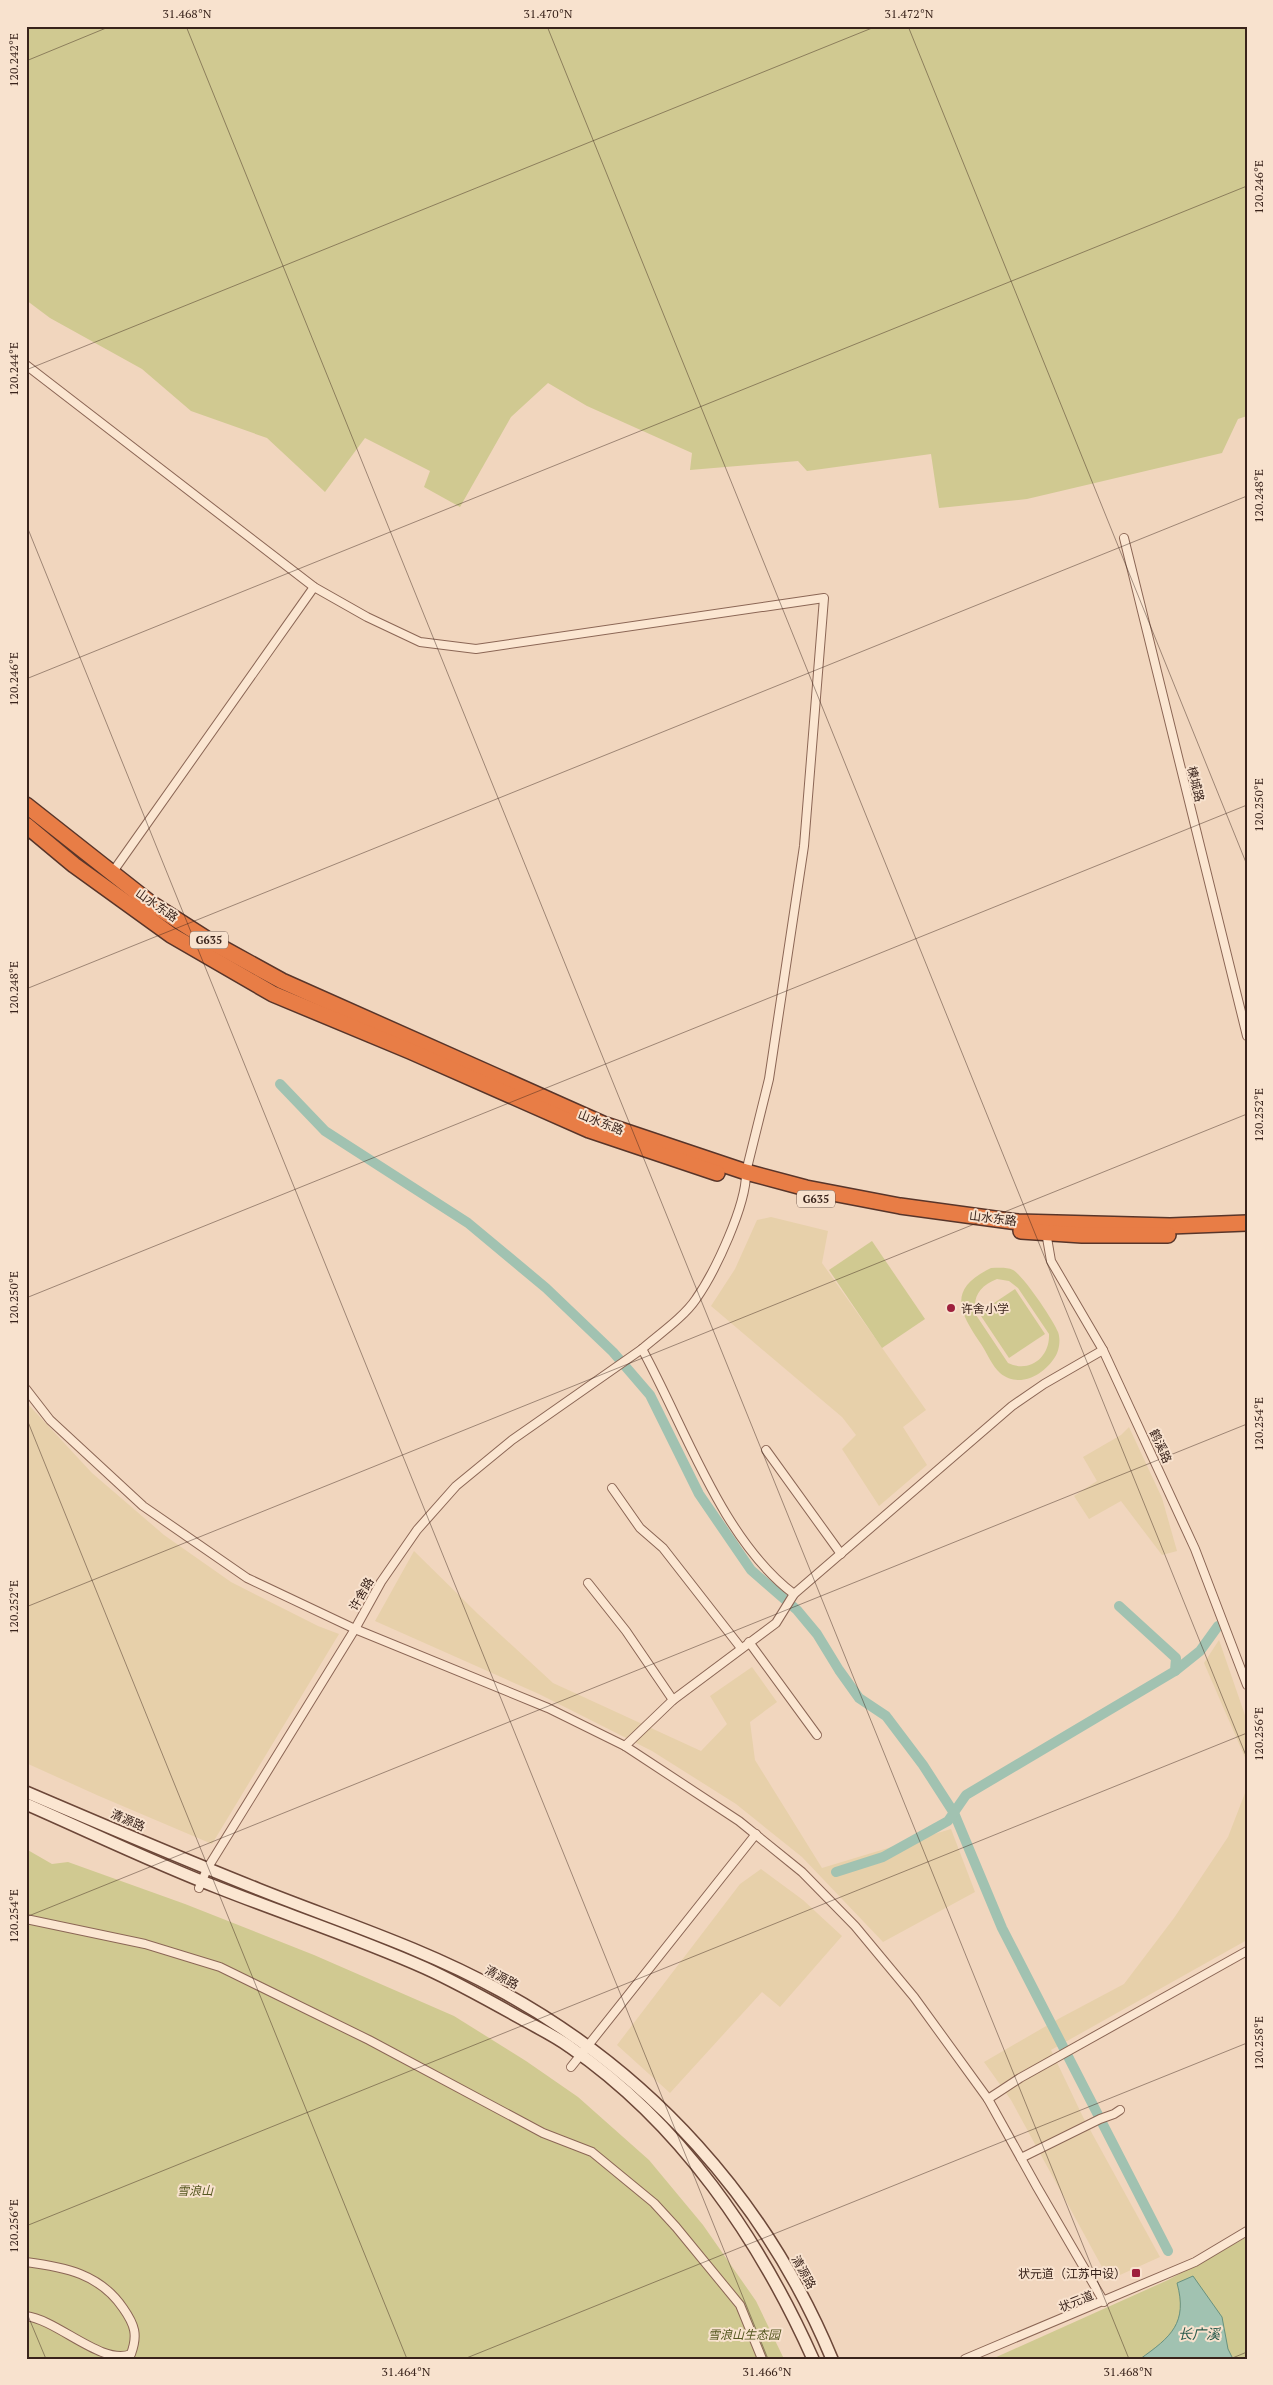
<svg xmlns="http://www.w3.org/2000/svg" width="1273" height="2385" viewBox="0 0 1273 2385" font-family="'PT Serif','Noto Sans SC',serif">
	<style>
		.farmland { fill: #e7d0aa }
		.green { fill: #d0c991; fill-rule: evenodd }
		.water { fill: #a1c2b1; stroke: #68917e }
		.lines { fill: none; stroke-linecap: round; stroke-linejoin: round }
		.canal { stroke: #a1c2b1; stroke-width: 10 }
		.street-casing { stroke: #8b6655; stroke-width: 10 }
		.secondary-casing { stroke: #6c4738; stroke-width: 14 }
		.highway-casing { stroke: #58352a; stroke-width: 18 }
		.street { stroke: #fbe6d1; stroke-width: 8 }
		.secondary { stroke: #fbe6d1; stroke-width: 11 }
		.highway { stroke: #e87d46; stroke-width: 15 }
		.ticks { fill: none; stroke: #39231b; stroke-width: 1; stroke-opacity: 0.45 }
		.poi-dot { fill: #9e203d; stroke: #f8e2ce; stroke-width: 2 }
		.labels { text-anchor: middle; dominant-baseline: central; stroke-width: 4; stroke-linejoin: round; paint-order: stroke }
		.shield { fill: #f8e2ce; stroke: #725c51; stroke-width: 1 }
		.shield-label { font-size: 11px; font-weight: bold; fill: #39231b }
		.street-label { font-size: 12px; fill: #39231b; stroke: #f8e2ce }
		.poi-label { font-size: 12px; fill: #39231b; stroke: #f8e2ce; text-anchor: start }
		.park-label { font-size: 12px; font-style: italic; fill: #555720; stroke: #f8e2ce }
		.water-label { font-size: 14px; font-style: italic; fill: #295a4c; stroke: #f8e2ce }
		.neatline { fill: none; stroke: #39231b; stroke-width: 2 }
		.ticks-label { font-size: 12px; text-anchor: middle; fill: #39231b }
	</style>
	<rect width="100%" height="100%" fill="#f1d6be"/>
	<g class="farmland">
		<polygon points="771,1217 828,1231 822,1263 926,1410 903,1427 927,1465 879,1506 842,1449 856,1435 842,1417 711,1306 735,1269 757,1220"/>
		<polygon points="26,1402 92,1473 164,1535 231,1582 318,1626 339,1634 212,1844 99,1796 26,1763"/>
		<polygon points="1129,1427 1162,1498 1177,1551 1162,1555 1121,1501 1089,1519 1074,1496 1097,1481 1083,1457 1121,1435"/>
		<polygon points="414,1551 478,1614 553,1683 701,1751 727,1724 710,1696 752,1667 777,1702 750,1722 755,1760 822,1868 951,1829 975,1892 883,1942 802,1857 736,1804 652,1751 539,1694 375,1621"/>
		<polygon points="1219,1640 1247,1721 1247,1762 1204,1663"/>
		<polygon points="1247,1788 1247,1940 1051,2050 1083,2117 1160,2257 1111,2279 1108,2278 1011,2100 984,2062 1060,2018 1124,1984 1174,1918 1228,1837"/>
		<polygon points="761,1869 803,1900 842,1936 780,2007 762,1992 670,2093 617,2045 740,1884"/>
	</g>
	<g class="green">
		<polygon points="26,26 1247,26 1247,416 1238,419 1222,453 1027,499 939,508 931,454 807,471 798,461 690,470 692,453 587,406 548,383 511,417 460,507 424,487 430,471 365,438 325,492 267,438 191,411 142,369 50,318 26,300"/>
		<polygon points="872,1241 925,1319 882,1348 829,1270"/>
		<path d="M991,1268C998,1268 1007,1267 1013,1270C1023,1275 1054,1321 1058,1332C1061,1340 1059,1351 1055,1357C1044,1375 1019,1389 1000,1373C992,1366 987,1353 981,1344C959,1312 947,1289 991,1268ZM997,1279L1009,1281L1018,1288L1049,1334C1050,1358 1029,1373 1008,1363L976,1315C972,1296 980,1286 997,1279Z"/>
		<polygon points="1015,1289 1045,1334 1009,1358 979,1313"/>
		<polygon points="26,1849 52,1864 68,1862 185,1904 314,1955 454,2016 526,2061 578,2097 649,2160 703,2225 756,2301 784,2359 26,2359"/>
		<polygon points="1247,2237 1247,2359 992,2359 1168,2280"/>
	</g>
	<path class="water" d="M1193,2276L1222,2317L1228,2349L1233,2359H1140C1171,2337 1188,2323 1177,2283Z"/>
	<g class="lines">
		<g class="canal">
			<polyline points="280,1084 325,1131 468,1223 546,1288 613,1352 650,1395 699,1494 751,1570 797,1610 817,1634 839,1670 859,1698 886,1716 923,1765 954,1813 1002,1928 1168,2251"/>
			<polyline points="1175,1671 1200,1651 1218,1626"/>
			<polyline points="836,1872 883,1857 948,1821 966,1795 1175,1671 1176,1658 1119,1606"/>
		</g>
		<defs>
			<g id="street">
				<path d="M26,365L314,587L367,617L420,642L476,649L824,598L804,846L769,1079L746,1172C747,1204 715,1272 696,1299C684,1317 658,1335 642,1349L512,1440L456,1486L417,1530L381,1582L355,1629L207,1869L199,1888"/>
				<polyline points="1124,538 1247,1036"/>
				<polyline points="112,873 314,587"/>
				<polyline points="1046,1232 1051,1261 1103,1350 1195,1549 1247,1685"/>
				<path d="M642,1349C685,1427 722,1540 794,1594"/>
				<polyline points="26,1389 50,1420 143,1506 247,1578 355,1629 548,1708 625,1746 739,1821 802,1872 855,1926 914,1997 988,2099 1037,2187 1104,2302"/>
				<polyline points="766,1450 841,1554"/>
				<polyline points="612,1488 640,1528 663,1548 741,1648"/>
				<polyline points="588,1583 626,1631 673,1700"/>
				<polyline points="749,1642 817,1735"/>
				<polyline points="625,1746 673,1700 776,1623 794,1594 1012,1406 1044,1384 1103,1350"/>
				<polyline points="26,1919 145,1944 220,1967 369,2040 543,2133 592,2152 654,2203 676,2227 740,2305 762,2359"/>
				<polyline points="571,2067 756,1834"/>
				<polyline points="988,2099 1020,2078 1247,1951"/>
				<polyline points="1021,2158 1100,2119 1114,2114 1120,2110"/>
				<path d="M26,2262C65,2267 100,2274 123,2308C135,2325 138,2335 131,2354C102,2366 58,2320 26,2316"/>
				<polyline points="965,2359 1195,2262 1247,2231"/>
			</g>
			<g id="secondary">
				<path d="M26,1792C103,1825 180,1858 258,1889C338,1921 423,1948 499,1990C650,2072 766,2200 832,2359"/>
				<path d="M26,1804C90,1832 154,1863 219,1888C287,1915 358,1938 425,1968C458,1983 490,2001 522,2019C538,2028 555,2036 570,2047C680,2123 759,2238 813,2359"/>
			</g>
			<g id="highway">
				<polyline points="26,805 149,902 213,943 282,981 603,1124 746,1172 806,1188 900,1206 1018,1222 1170,1226 1247,1223"/>
				<polyline points="26,825 74,865 171,935 273,994 410,1051 589,1130 717,1173"/>
				<polyline points="1021,1231 1082,1235 1168,1235"/>
			</g>
		</defs>
		<use href="#street" class="street-casing"/>
		<use href="#secondary" class="secondary-casing"/>
		<use href="#highway" class="highway-casing"/>
		<use href="#street" class="street"/>
		<use href="#secondary" class="secondary"/>
		<use href="#highway" class="highway"/>
	</g>
	<path class="ticks" d="M186,26L1129,2359M547,26L1247,1758M908,26L1247,865M26,61L111,26M26,370L877,26M26,524L768,2359M26,679L1247,186M26,989L1247,496M26,1298L1247,805M26,1417L407,2359M26,1607L1247,1114M26,1917L1247,1424M26,2226L1247,1733M26,2311L46,2359M464,2359L1247,2043M1230,2359L1247,2352"/>
	<g class="poi-dot">
		<circle cx="951" cy="1308" r="5"/>
		<rect x="1131" y="2268" width="10" height="10" rx="2.5"/>
	</g>
	<g class="labels">
		<g class="shield">
			<rect x="190" y="931.5" width="38" height="17" rx="4"/>
			<rect x="797" y="1190.5" width="38" height="17" rx="4"/>
		</g>
		<g class="shield-label">
			<text x="209" y="940">G635</text>
			<text x="816" y="1199">G635</text>
		</g>
		<g class="street-label">
			<text transform="translate(1196 784) rotate(76)">楝城路</text>
			<text transform="translate(157 905) rotate(35)">山水东路</text>
			<text transform="translate(601 1122) rotate(21)">山水东路</text>
			<text transform="translate(993 1218) rotate(7)">山水东路</text>
			<text transform="translate(1161 1446) rotate(66)">鹤溪路</text>
			<text transform="translate(361 1594) rotate(-60)">许舍路</text>
			<text transform="translate(128 1820) rotate(23)">清源路</text>
			<text transform="translate(502 1977) rotate(28)">清源路</text>
			<text transform="translate(804 2272) rotate(61)">清源路</text>
			<text transform="translate(1076 2301) rotate(-22)">状元道</text>
		</g>
		<g class="poi-label">
			<text x="961" y="1308">许舍小学</text>
			<text x="1126" y="2273" text-anchor="end">状元道（江苏中设）</text>
		</g>
		<g class="park-label">
			<text x="195" y="2190">雪浪山</text>
			<text x="744" y="2334">雪浪山生态园</text>
		</g>
		<g class="water-label">
			<text x="1199" y="2333">长广溪</text>
		</g>
	</g>
	<rect width="1273" height="2385" fill="none" stroke="#f8e2ce" stroke-width="55"/>
	<rect x="28" y="28" width="1218" height="2330" class="neatline"/>
	<g class="ticks-label">
		<text x="187" y="18">31.468°N</text>
		<text x="548" y="18">31.470°N</text>
		<text x="909" y="18">31.472°N</text>
		<text transform="translate(14 60) rotate(-90)" y="4">120.242°E</text>
		<text transform="translate(1259 187) rotate(-90)" y="4">120.246°E</text>
		<text transform="translate(14 369) rotate(-90)" y="4">120.244°E</text>
		<text transform="translate(1259 496) rotate(-90)" y="4">120.248°E</text>
		<text transform="translate(14 679) rotate(-90)" y="4">120.246°E</text>
		<text transform="translate(1259 805) rotate(-90)" y="4">120.250°E</text>
		<text transform="translate(14 988) rotate(-90)" y="4">120.248°E</text>
		<text transform="translate(1259 1115) rotate(-90)" y="4">120.252°E</text>
		<text transform="translate(14 1298) rotate(-90)" y="4">120.250°E</text>
		<text transform="translate(1259 1424) rotate(-90)" y="4">120.254°E</text>
		<text transform="translate(14 1607) rotate(-90)" y="4">120.252°E</text>
		<text transform="translate(1259 1734) rotate(-90)" y="4">120.256°E</text>
		<text transform="translate(14 1916) rotate(-90)" y="4">120.254°E</text>
		<text transform="translate(1259 2043) rotate(-90)" y="4">120.258°E</text>
		<text transform="translate(14 2226) rotate(-90)" y="4">120.256°E</text>
		<text x="406" y="2376">31.464°N</text>
		<text x="767" y="2376">31.466°N</text>
		<text x="1128" y="2376">31.468°N</text>
	</g>
</svg>
